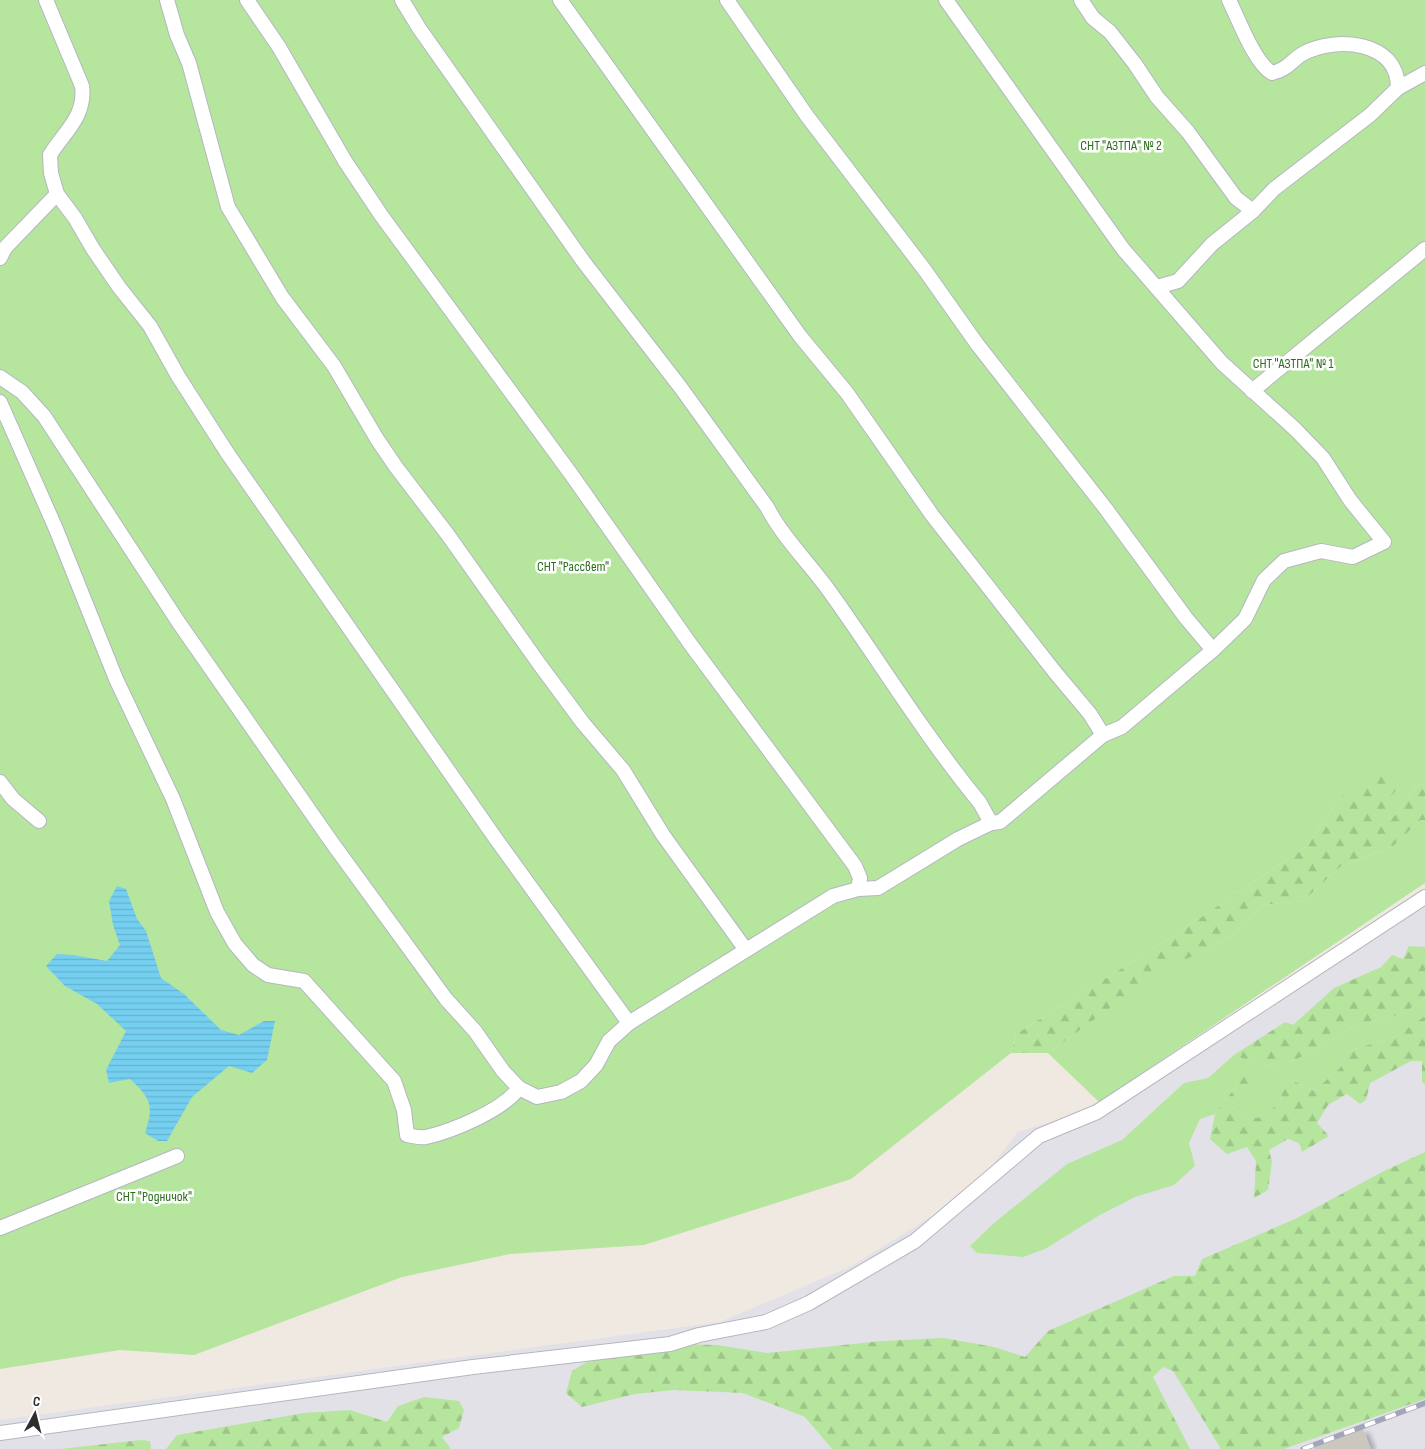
<svg xmlns="http://www.w3.org/2000/svg" width="1425" height="1449" viewBox="0 0 1425 1449" font-family="'Sofia Sans Condensed',sans-serif">
	<style>
		.industrial { fill: #e3e1e8 }
		.green { fill: #b6e59e }
		.forest { fill: url(#forest-firs) }
		.water { fill: url(#water-rules) }
		.building { fill: #cbc7bf; filter: url(#shadow) }
		.lines { fill: none; stroke-linecap: round; stroke-linejoin: round }
		.minor-casing { stroke: #b4b7c1; stroke-width: 16 }
		.minor { stroke: #fff; stroke-width: 14 }
		.rail-casing { stroke: #a3a6b8; stroke-width: 5.5 }
		.rail { stroke: #fff; stroke-width: 4; stroke-dasharray: 11; stroke-linecap: butt }
		.labels { text-anchor: middle; dominant-baseline: central; stroke-width: 5; stroke-linejoin: round; paint-order: stroke }
		.park-label { font-size: 14px; fill: #2c6e1b; stroke: #fff }
	</style>
	<defs>
		<pattern id="forest-firs" width="22" height="20" patternUnits="userSpaceOnUse" patternTransform="scale(1.25)"><rect width="22" height="20" fill="#b6e59e"/><path d="M5 1l3.5 6h-7zM16 11l3.5 6h-7z" fill="#9dc588"/></pattern>
		<pattern id="water-rules" width="6" height="5" patternUnits="userSpaceOnUse" patternTransform="scale(1.25)"><rect width="6" height="5" fill="#75cff0"/><path d="M0 2.5h6" fill="none" stroke="#66b2ce"/></pattern>
		<filter id="shadow"><feDropShadow dx="5.5" dy="3" stdDeviation="2.5" flood-color="#0004"/></filter>
	</defs>
	<rect width="100%" height="100%" fill="#efe9e1"/>
	<polygon class="industrial" points="1425,890 1425,1449 0,1449 0,1420 720,1322 852,1266 972,1191 1018,1132 1103,1106"/>
	<g class="green">
		<polygon points="0,0 1425,0 1425,784 1416,787 1391,820 1386,802 1339,799 1307,846 1169,939 1016,1034 1011,1053 851,1179 644,1245 510,1254 402,1277 194,1355 120,1350 0,1369"/>
		<polygon points="1421,820 1425,820 1425,883 1099,1102 1048,1053 1167,966 1212,948 1242,928 1263,905 1303,901 1340,867 1393,846"/>
		<polygon points="1425,998 1425,1016 1395,1037 1348,1051 1340,1068 1314,1091 1289,1079 1282,1092 1279,1104 1260,1117 1246,1120 1239,1105 1247,1072 1215,1114 1200,1119 1189,1143 1195,1166 1174,1185 1135,1197 1098,1216 1045,1249 1023,1257 977,1253 970,1246 994,1223 1067,1164 1122,1140 1184,1083 1208,1078 1234,1055 1262,1065 1281,1066 1314,1051 1354,1026 1402,1014"/>
	</g>
	<g class="forest">
		<polygon points="1379,768 1397,789 1386,802 1391,820 1416,787 1425,784 1425,820 1421,820 1393,846 1340,867 1303,901 1263,905 1242,928 1212,948 1167,967 1048,1053 1011,1053 1016,1034 1169,939 1307,846 1339,799"/>
		<polygon points="1409,946 1425,947 1425,998 1402,1014 1354,1026 1314,1051 1281,1066 1262,1065 1234,1055 1285,1022 1293,1025 1334,988 1381,967 1392,955 1403,959"/>
		<polygon points="1425,1016 1425,1084 1422,1082 1422,1061 1411,1061 1370,1083 1366,1100 1360,1104 1347,1094 1328,1105 1317,1123 1329,1136 1302,1152 1299,1143 1288,1139 1269,1150 1272,1162 1268,1190 1254,1198 1256,1161 1247,1147 1227,1154 1210,1139 1215,1114 1247,1072 1264,1082 1239,1105 1246,1120 1260,1117 1279,1104 1282,1092 1289,1079 1314,1091 1340,1068 1348,1051 1395,1037"/>
		<polygon points="1425,1152 1425,1399 1284,1449 1221,1449 1173,1371 1163,1367 1153,1377 1190,1449 832,1449 805,1417 743,1393 674,1390 635,1394 582,1407 566,1393 572,1371 598,1355 670,1344 717,1345 767,1353 882,1341 944,1338 994,1347 1025,1357 1048,1331 1174,1276 1195,1276 1202,1259 1295,1219 1384,1171"/>
		<polygon points="424,1397 459,1401 464,1410 459,1428 442,1437 451,1449 166,1449 177,1435 304,1413 350,1410 387,1422 398,1406"/>
		<polygon points="141,1440 150,1441 151,1449 60,1449"/>
	</g>
	<path class="water" d="M117,886L126,889L137,919L146,931L161,978L184,994L221,1030L239,1035L264,1021H275L267,1060L252,1073L229,1066L192,1097L167,1141H158L145,1133C154,1106 151,1098 130,1079L109,1083L106,1070L126,1031L97,1004L65,986L46,966L57,954L73,955L107,961L120,945L113,925L109,901Z"/>
	<polygon class="building" points="1363,1429 1371,1449 1314,1449 1314,1448"/>
	<g class="lines">
		<defs>
			<g id="minor">
				<polyline points="167,0 177,35 189,63 228,207 282,297 334,366 377,439 396,467 448,535 540,665 583,723 623,770 663,835 746,950"/>
				<polyline points="247,0 279,47 345,161 381,215 571,474 691,645 855,866 860,878 858,889"/>
				<path d="M402,0L419,28L583,261L681,388L767,507C783,538 810,564 830,592C880,662 925,736 980,803L991,823"/>
				<polyline points="560,0 800,336 847,393 932,515 1054,671 1090,714 1103,735"/>
				<polyline points="946,0 1123,249 1222,363 1295,429 1323,458 1350,500 1384,542 1353,557 1321,551 1284,561 1264,580 1245,619 1213,650"/>
				<polyline points="1081,0 1093,18 1110,32 1135,64 1157,97 1188,132 1236,198 1253,211"/>
				<polyline points="1398,88 1425,73"/>
				<polyline points="57,194 75,218 93,249 119,287 150,326 178,376 228,454 496,839 629,1023"/>
				<path d="M0,258L5,248L57,194L51,173L50,155C65,131 86,116 82,86L46,0"/>
				<path d="M1157,287L1178,281L1212,244L1253,211L1274,189L1370,115L1398,88C1398,41 1337,36 1304,53C1291,60 1289,69 1272,73C1254,62 1239,20 1229,0"/>
				<polyline points="0,377 22,392 44,416 179,623 333,844 446,999 475,1031 503,1071 519,1088"/>
				<polyline points="1252,391 1425,249"/>
				<path d="M0,402L56,529L116,679L173,799L217,912L235,944L253,965L268,975L304,981L394,1081L404,1110L407,1135C413,1136 420,1138 426,1137C453,1131 503,1110 519,1088L537,1097L561,1092L581,1081L596,1065L609,1041L629,1023L833,896L858,889L878,888L958,839L991,823L1000,822L1103,735L1122,727L1213,650L1186,618L1106,509L977,344L924,269L807,116L727,0"/>
				<polyline points="0,782 13,799 39,821"/>
				<polyline points="0,1228 177,1156"/>
				<polyline points="0,1433 473,1367 670,1344 699,1335 766,1322 809,1303 915,1241 1039,1136 1097,1112 1425,897"/>
			</g>
		</defs>
		<use href="#minor" class="minor-casing"/>
		<use href="#minor" class="minor"/>
		<defs>
			<polyline id="rail" points="1303,1449 1425,1403"/>
		</defs>
		<use href="#rail" class="rail-casing"/>
		<use href="#rail" class="rail"/>
	</g>
	<g class="labels">
		<g class="park-label">
			<text x="1121" y="145">СНТ "АЗТПА" № 2</text>
			<text x="1293" y="363">СНТ "АЗТПА" № 1</text>
			<text x="573" y="566">СНТ "Рассвет"</text>
			<text x="154" y="1196">СНТ "Родничок"</text>
		</g>
	</g>
	<g transform="translate(35 1414) rotate(7)" stroke="#ffffff" stroke-width="4" paint-order="stroke">
	<path d="M0-4L9 19L0 12L-9 19Z" fill="#2e2e2e"/>
	<text y="-8" font-size="14" font-weight="bold" text-anchor="middle" fill="#2e2e2e">С</text>
	</g>
</svg>
